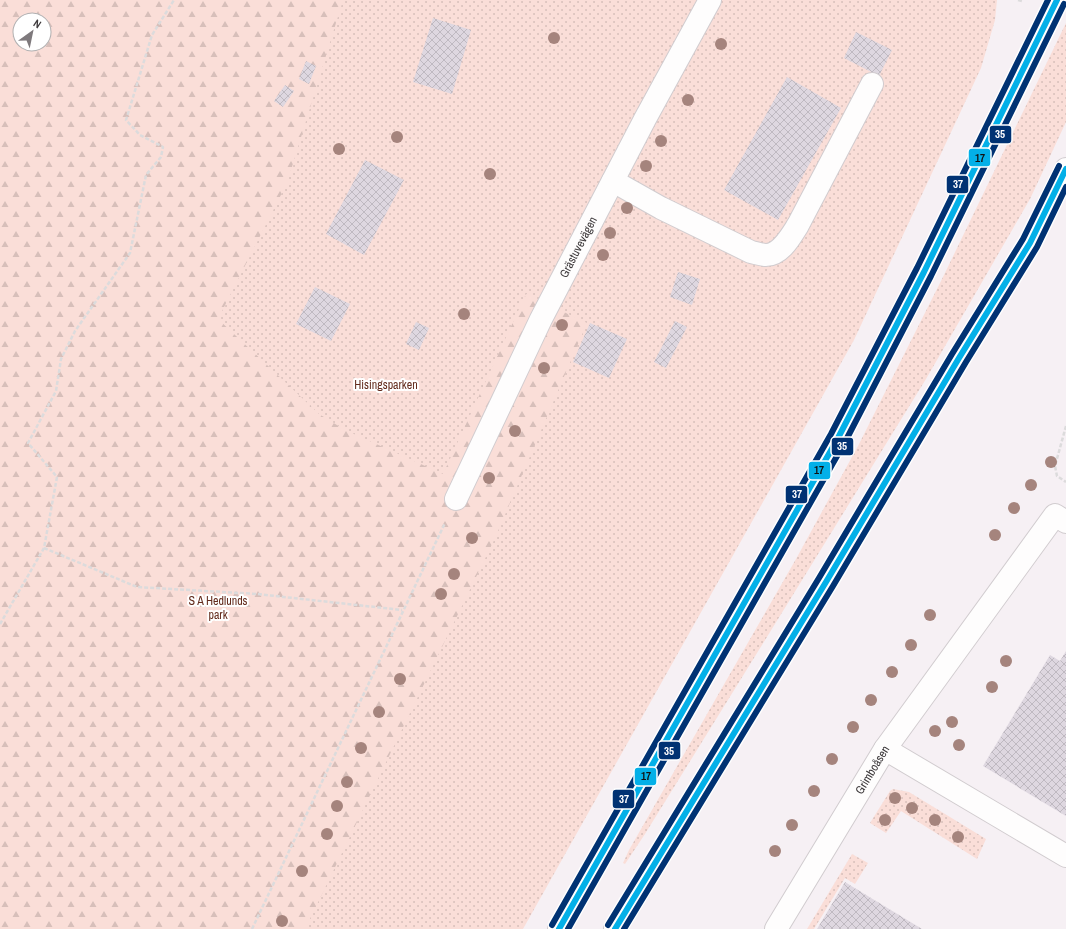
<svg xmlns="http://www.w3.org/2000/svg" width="1066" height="929" viewBox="0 0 1066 929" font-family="'Archivo Narrow',sans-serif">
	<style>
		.grass { fill: url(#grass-dots); fill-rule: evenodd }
		.forest { fill: url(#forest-firs); fill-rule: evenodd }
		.building { fill: url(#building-cross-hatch) }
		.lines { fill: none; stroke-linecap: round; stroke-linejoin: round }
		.minor-casing { stroke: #d1cccf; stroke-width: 24 }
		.major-casing { stroke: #d1cccf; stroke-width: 24 }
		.path { stroke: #dcdbdc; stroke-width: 2.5; stroke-dasharray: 4 2; stroke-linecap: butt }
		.minor { stroke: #fefdfd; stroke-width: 22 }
		.major { stroke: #fefdfd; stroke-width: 22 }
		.bus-1-casing { stroke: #fff; stroke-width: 9 }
		.bus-2-casing { stroke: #fff; stroke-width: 9 }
		.bus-3-casing { stroke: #fff; stroke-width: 9 }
		.bus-1 { stroke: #03b0e8; stroke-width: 6 }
		.bus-2 { stroke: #003273; stroke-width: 6 }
		.bus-3 { stroke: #003273; stroke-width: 6 }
		.tree { fill: #a5847d }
		.labels { text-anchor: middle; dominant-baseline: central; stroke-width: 4; stroke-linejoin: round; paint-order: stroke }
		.street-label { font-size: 12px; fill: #3d393b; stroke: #fff }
		.park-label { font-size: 12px; fill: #632b1c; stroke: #fff }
		.line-badge { stroke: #fff; stroke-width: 1.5 }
		.badge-label { font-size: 11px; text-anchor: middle; font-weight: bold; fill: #fff }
		.pale-badge-label { font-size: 11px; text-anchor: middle; font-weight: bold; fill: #111 }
	</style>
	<defs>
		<pattern id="grass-dots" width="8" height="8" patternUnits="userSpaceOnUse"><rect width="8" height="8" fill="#faded8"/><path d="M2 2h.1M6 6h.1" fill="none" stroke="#d7bfba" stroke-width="1.8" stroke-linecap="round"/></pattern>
		<pattern id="forest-firs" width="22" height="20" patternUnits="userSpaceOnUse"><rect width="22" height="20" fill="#faded8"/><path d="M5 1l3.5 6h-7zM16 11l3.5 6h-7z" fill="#d7bfba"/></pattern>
		<pattern id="building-cross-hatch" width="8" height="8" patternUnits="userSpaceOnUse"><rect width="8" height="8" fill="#ded7e0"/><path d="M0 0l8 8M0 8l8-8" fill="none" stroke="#bfb9c1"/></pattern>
	</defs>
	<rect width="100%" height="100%" fill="#f6f0f4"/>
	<g class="grass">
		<path d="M0,0H997L995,20L981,68L854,340L523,929H0ZM20,20H44V44H20Z"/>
		<polygon points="1066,23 1066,122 1030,199 926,379 791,598 645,834 625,864 623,863 629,850 796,559 858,446 943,277"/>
		<polygon points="893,789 909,792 986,839 977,859 901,811 886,833 870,823 890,791"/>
		<polygon points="852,854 868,863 855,884 845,878 814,929 807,929"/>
	</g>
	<path class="forest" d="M0,0H343L287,183L218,319L319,414L345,430L443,474L526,294L587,323L495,538L305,929H0ZM20,20H44V44H20Z"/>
	<g class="building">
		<polygon points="433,18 471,30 452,94 413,82"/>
		<polygon points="856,32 892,50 879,76 844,58"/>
		<polygon points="306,61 316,66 309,84 299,79"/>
		<polygon points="787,77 841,108 778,220 724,190"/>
		<polygon points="285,85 294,91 283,107 274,101"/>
		<polygon points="365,160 404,180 364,255 326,234"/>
		<polygon points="678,272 700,279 692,305 670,297"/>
		<polygon points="315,287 350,304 331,341 296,324"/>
		<polygon points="675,321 687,327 666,368 654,362"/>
		<polygon points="416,322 429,328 419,350 406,344"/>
		<polygon points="590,323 627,339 609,378 573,362"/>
		<polygon points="1066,651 1066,816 983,766 1050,655 1060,661"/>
		<polygon points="845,882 853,887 922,929 817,929"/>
	</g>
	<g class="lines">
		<defs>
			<g id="minor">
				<path d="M613,181L661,208L751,252C756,253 762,255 766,255C781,255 791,236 798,225L872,84"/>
				<path id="s1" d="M456,499L541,319L645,119L710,0"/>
				<polyline points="885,749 1066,856"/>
				<path id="s2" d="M776,929L885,749L1055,515L1066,522"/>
			</g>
			<g id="major">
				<polyline points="559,929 838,438 924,272 1057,0"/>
				<polyline points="615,929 826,582 959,358 1030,243 1066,169"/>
			</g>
		</defs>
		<use href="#minor" class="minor-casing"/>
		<use href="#major" class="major-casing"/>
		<g class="path">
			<polyline points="1018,0 1022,1"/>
			<polyline points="1066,426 1055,466 1057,476 1066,482"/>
			<polyline points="44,548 137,587 257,594 402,610"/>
			<polyline points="0,624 44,548 57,477 28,443 56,391 61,359 75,331 130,253 146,175 161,157 163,147 140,135 126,120 152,35 174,0"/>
			<polyline points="252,929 445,523"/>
		</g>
		<use href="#minor" class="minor"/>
		<use href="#major" class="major"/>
		<defs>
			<g id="bus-1">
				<polyline points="559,929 838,438 924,272 1057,0"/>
				<polyline points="615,929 826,582 959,358 1030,243 1066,169"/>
			</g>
			<g id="bus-2">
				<polyline points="568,929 845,442 931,276 1064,4"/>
				<polyline points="624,929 833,586 966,362 1037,247 1066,187"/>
			</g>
			<g id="bus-3">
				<polyline points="552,925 831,434 917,268 1048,0"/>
				<polyline points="608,925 819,578 952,354 1023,239 1059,166"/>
			</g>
		</defs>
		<use href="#bus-1" class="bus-1-casing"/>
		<use href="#bus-2" class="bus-2-casing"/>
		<use href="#bus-3" class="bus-3-casing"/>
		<use href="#bus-1" class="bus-1"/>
		<use href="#bus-2" class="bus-2"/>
		<use href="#bus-3" class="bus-3"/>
	</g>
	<g class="tree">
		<circle cx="554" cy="38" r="6"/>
		<circle cx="721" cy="44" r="6"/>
		<circle cx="688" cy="100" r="6"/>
		<circle cx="397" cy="137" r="6"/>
		<circle cx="661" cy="141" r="6"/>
		<circle cx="339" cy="149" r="6"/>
		<circle cx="646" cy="166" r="6"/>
		<circle cx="490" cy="174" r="6"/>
		<circle cx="627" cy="208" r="6"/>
		<circle cx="610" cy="233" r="6"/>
		<circle cx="603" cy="255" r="6"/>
		<circle cx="464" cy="314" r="6"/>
		<circle cx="562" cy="325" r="6"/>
		<circle cx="544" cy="368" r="6"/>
		<circle cx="515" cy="431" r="6"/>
		<circle cx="1051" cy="462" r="6"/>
		<circle cx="489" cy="478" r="6"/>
		<circle cx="1031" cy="485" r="6"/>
		<circle cx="1014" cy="508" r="6"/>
		<circle cx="995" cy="535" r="6"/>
		<circle cx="472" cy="538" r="6"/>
		<circle cx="454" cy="574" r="6"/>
		<circle cx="441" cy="594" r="6"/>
		<circle cx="930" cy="615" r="6"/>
		<circle cx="911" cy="645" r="6"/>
		<circle cx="1006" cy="661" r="6"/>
		<circle cx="892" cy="672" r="6"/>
		<circle cx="400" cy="679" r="6"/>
		<circle cx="992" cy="687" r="6"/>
		<circle cx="871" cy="700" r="6"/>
		<circle cx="379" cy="712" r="6"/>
		<circle cx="952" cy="722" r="6"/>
		<circle cx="853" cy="727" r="6"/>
		<circle cx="935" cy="731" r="6"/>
		<circle cx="959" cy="745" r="6"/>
		<circle cx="361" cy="748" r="6"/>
		<circle cx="832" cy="759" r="6"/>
		<circle cx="347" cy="782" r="6"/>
		<circle cx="814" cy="791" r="6"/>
		<circle cx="895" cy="798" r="6"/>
		<circle cx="337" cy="806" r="6"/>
		<circle cx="912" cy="808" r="6"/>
		<circle cx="885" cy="820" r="6"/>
		<circle cx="935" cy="820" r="6"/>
		<circle cx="792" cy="825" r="6"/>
		<circle cx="327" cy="834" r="6"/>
		<circle cx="958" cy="837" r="6"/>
		<circle cx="775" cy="851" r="6"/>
		<circle cx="302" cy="871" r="6"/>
		<circle cx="282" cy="921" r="6"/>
	</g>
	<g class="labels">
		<g class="street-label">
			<text stroke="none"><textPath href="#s1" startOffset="280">Grästuvevägen</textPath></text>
			<text stroke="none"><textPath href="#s2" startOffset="186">Grimboåsen</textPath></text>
		</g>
		<g class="park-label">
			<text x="386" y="385">Hisingsparken</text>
			<text x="218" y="601">S A Hedlunds<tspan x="218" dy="14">park</tspan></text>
		</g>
	</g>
	<g class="line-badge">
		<rect x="989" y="125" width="23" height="19" rx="4" fill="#003273"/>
		<rect x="968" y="148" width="23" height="19" rx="4" fill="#03b0e8"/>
		<rect x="946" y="175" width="23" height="19" rx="4" fill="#003273"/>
		<rect x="831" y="437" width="23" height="19" rx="4" fill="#003273"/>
		<rect x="808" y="461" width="23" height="19" rx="4" fill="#03b0e8"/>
		<rect x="785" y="485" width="23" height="19" rx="4" fill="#003273"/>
		<rect x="658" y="741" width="23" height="19" rx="4" fill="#003273"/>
		<rect x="634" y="767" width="23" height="19" rx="4" fill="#03b0e8"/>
		<rect x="612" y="789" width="23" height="20" rx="4" fill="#003273"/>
	</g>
	<g class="badge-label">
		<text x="1000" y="138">35</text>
		<text x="958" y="188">37</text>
		<text x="842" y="450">35</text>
		<text x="797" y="498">37</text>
		<text x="669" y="755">35</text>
		<text x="624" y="803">37</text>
	</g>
	<g class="pale-badge-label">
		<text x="980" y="162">17</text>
		<text x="819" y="474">17</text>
		<text x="646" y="780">17</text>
	</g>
	<g transform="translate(32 32) rotate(33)"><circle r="19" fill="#ffffff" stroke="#b1b0b1"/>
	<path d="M0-3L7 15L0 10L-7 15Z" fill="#7e797c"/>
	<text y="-6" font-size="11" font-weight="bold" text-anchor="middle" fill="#3d393b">N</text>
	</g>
</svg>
